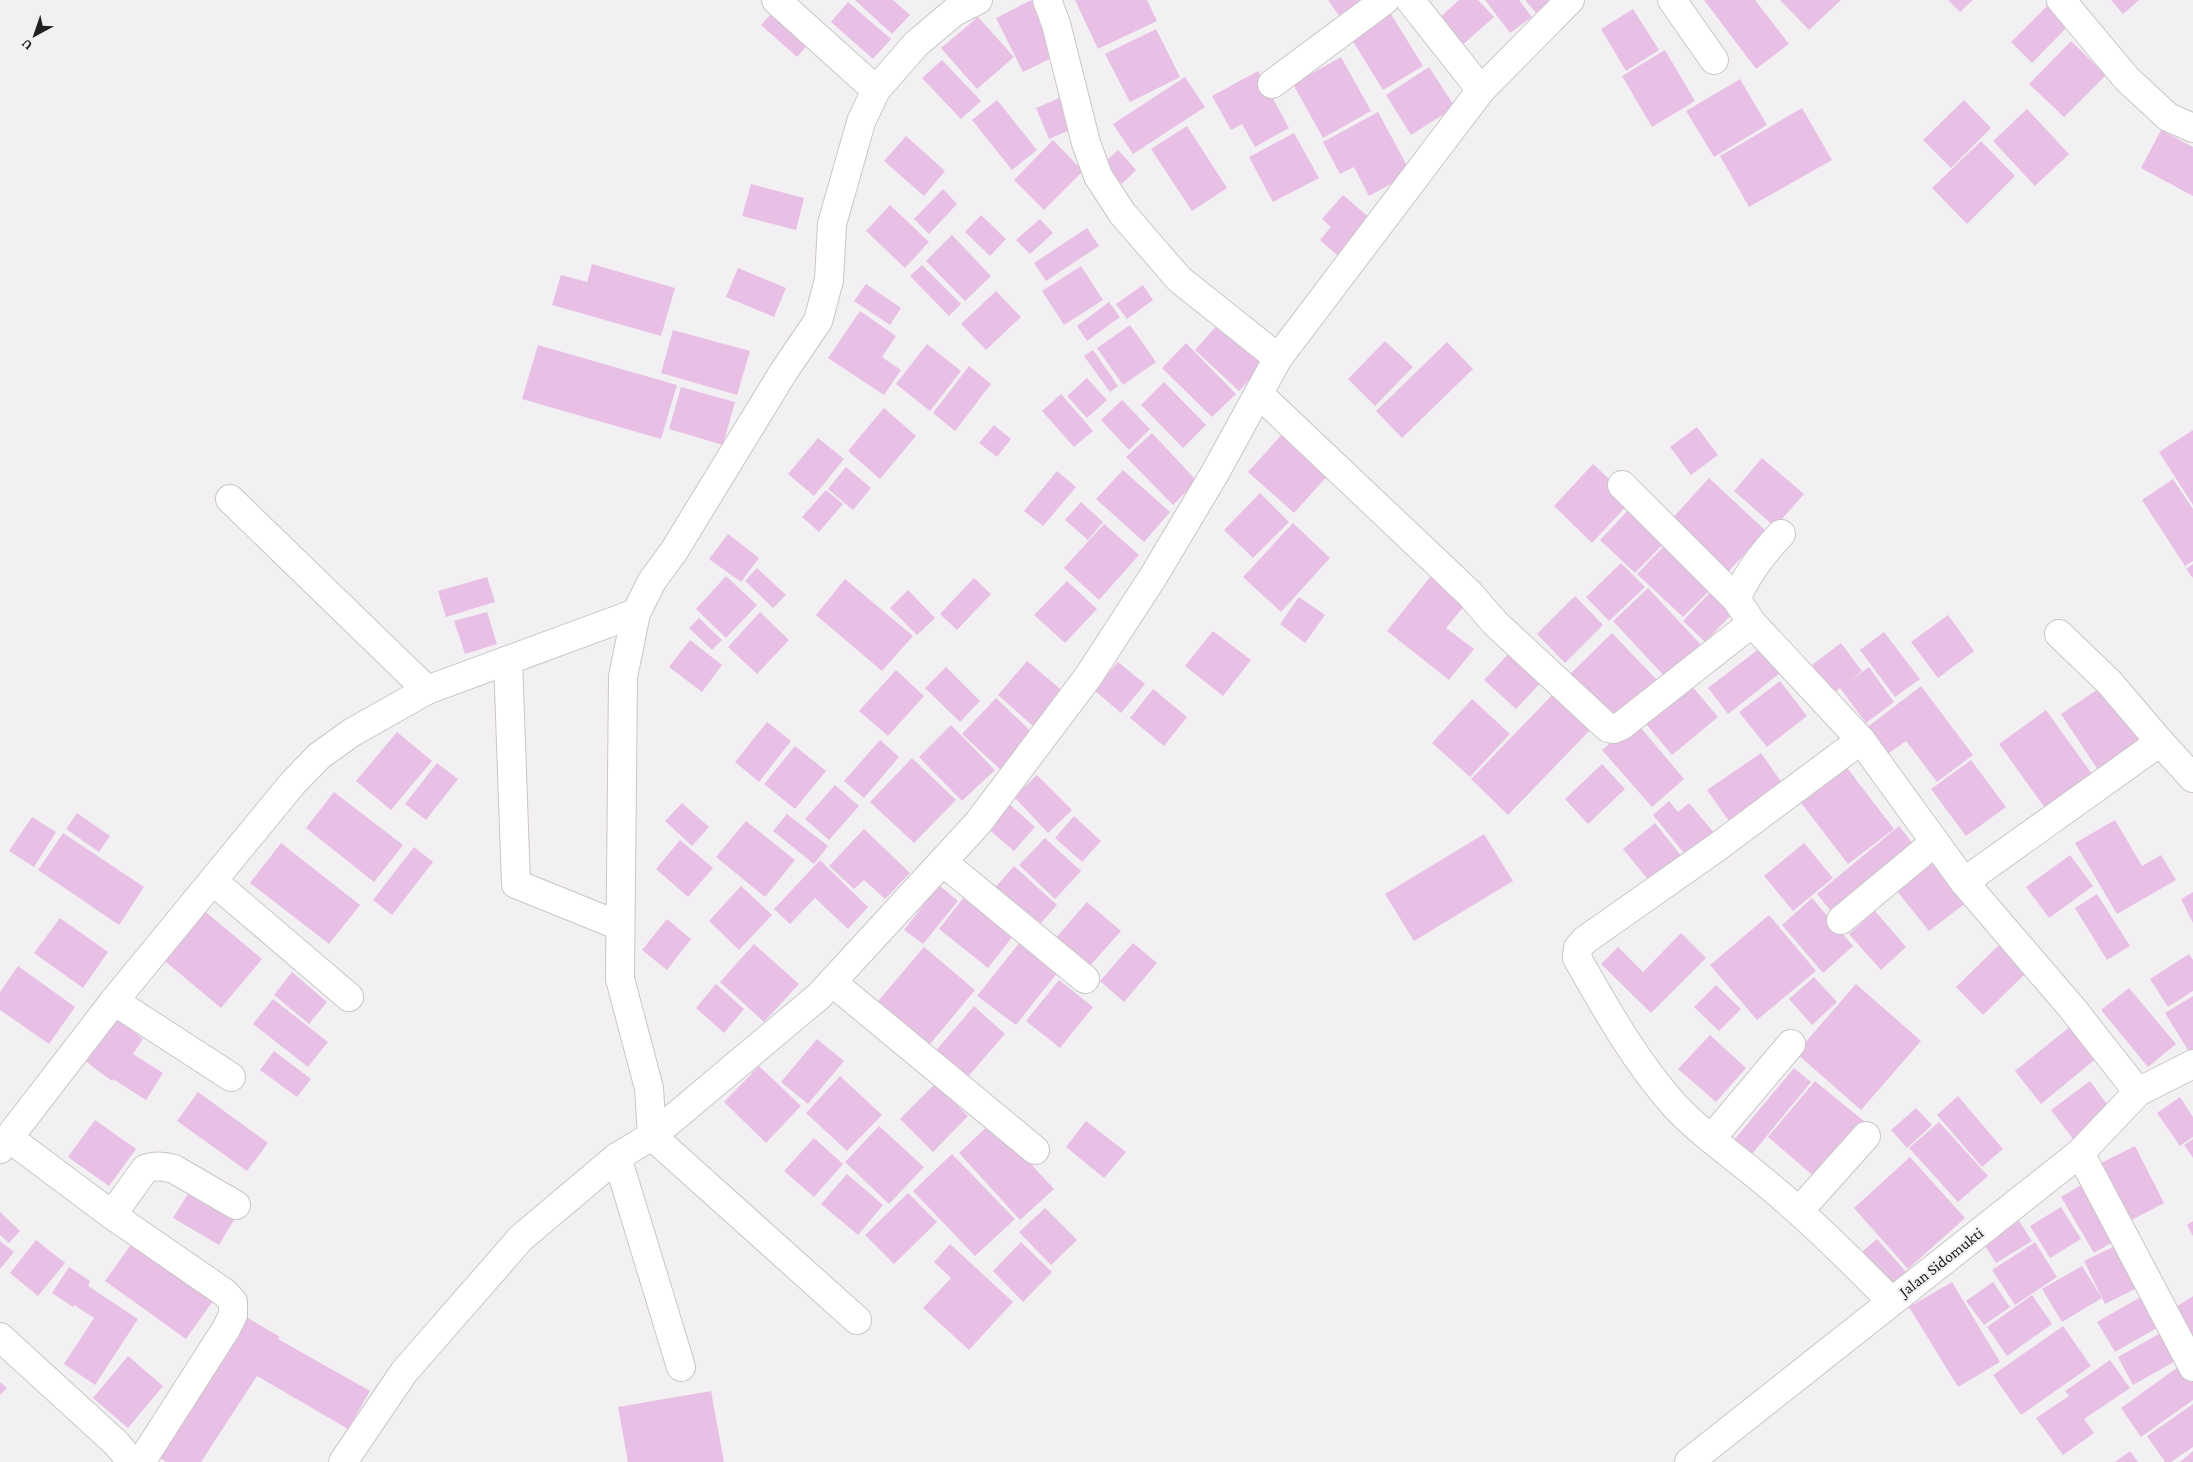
<svg xmlns="http://www.w3.org/2000/svg" width="2193" height="1462" viewBox="0 0 2193 1462" font-family="'Crimson Pro',serif">
	<style>
		.building { fill: #e9c0e5 }
		.lines { fill: none; stroke-linecap: round; stroke-linejoin: round }
		.minor-casing { stroke: #c9c5c8; stroke-width: 30 }
		.minor { stroke: #fff; stroke-width: 28 }
		.labels { text-anchor: middle; dominant-baseline: central; stroke-width: 4.5; stroke-linejoin: round; paint-order: stroke }
		.street-label { font-size: 16px; fill: #212021; stroke: #f3f0f3 }
	</style>
	<rect width="100%" height="100%" fill="#f3f0f3"/>
	<g class="building">
		<polygon points="855,0 893,0 910,15 892,34"/>
		<polygon points="1031,0 1058,55 1023,72 996,18"/>
		<polygon points="1075,0 1147,0 1157,21 1098,49"/>
		<polygon points="1328,0 1375,0 1344,23"/>
		<polygon points="1459,0 1478,0 1494,17 1461,46 1437,20"/>
		<polygon points="1485,0 1519,0 1532,17 1510,33"/>
		<polygon points="1525,0 1552,0 1536,13"/>
		<polygon points="1704,0 1755,0 1789,44 1756,69"/>
		<polygon points="1780,0 1841,0 1809,30"/>
		<polygon points="1948,0 1973,0 1960,12"/>
		<polygon points="2053,0 2075,19 2032,63 2011,42"/>
		<polygon points="2111,0 2139,0 2123,14"/>
		<polygon points="848,2 891,39 873,59 831,22"/>
		<polygon points="778,6 814,37 797,57 761,25"/>
		<polygon points="1633,9 1659,50 1626,71 1601,29"/>
		<polygon points="1389,11 1423,66 1383,90 1349,35"/>
		<polygon points="978,17 1014,57 977,89 941,48"/>
		<polygon points="1156,29 1180,77 1130,102 1105,54"/>
		<polygon points="2071,41 2106,75 2064,117 2029,84"/>
		<polygon points="1665,50 1695,101 1652,127 1622,76"/>
		<polygon points="1341,57 1371,111 1323,138 1293,84"/>
		<polygon points="942,60 981,101 961,119 922,78"/>
		<polygon points="1429,67 1455,107 1411,135 1386,95"/>
		<polygon points="1258,71 1289,128 1255,147 1242,124 1231,130 1212,96"/>
		<polygon points="1185,77 1205,107 1133,154 1113,124"/>
		<polygon points="1740,79 1767,125 1714,157 1686,111"/>
		<polygon points="1064,96 1077,127 1049,139 1036,108"/>
		<polygon points="997,100 1037,150 1012,170 972,120"/>
		<polygon points="1964,100 1991,128 1951,168 1923,140"/>
		<polygon points="1802,108 1832,160 1749,207 1720,156"/>
		<polygon points="2027,109 2069,154 2035,186 1993,141"/>
		<polygon points="1378,112 1411,173 1369,196 1354,167 1340,174 1323,142"/>
		<polygon points="1187,126 1227,188 1192,211 1151,149"/>
		<polygon points="2161,130 2193,147 2193,196 2141,168"/>
		<polygon points="1294,133 1319,178 1273,202 1249,157"/>
		<polygon points="906,136 945,171 924,196 884,161"/>
		<polygon points="1053,140 1083,171 1044,210 1014,180"/>
		<polygon points="1981,141 2015,176 1967,224 1932,188"/>
		<polygon points="1118,150 1136,170 1122,184 1103,164"/>
		<polygon points="751,184 804,198 796,230 742,216"/>
		<polygon points="943,189 957,204 929,234 914,219"/>
		<polygon points="1343,195 1378,225 1345,262 1320,240 1331,227 1322,219"/>
		<polygon points="890,205 929,242 905,268 866,231"/>
		<polygon points="981,215 1006,239 990,256 965,232"/>
		<polygon points="1040,219 1053,233 1030,254 1016,240"/>
		<polygon points="1087,228 1099,246 1046,281 1034,263"/>
		<polygon points="952,235 991,276 965,301 926,261"/>
		<polygon points="592,264 675,288 661,336 552,305 561,275 587,282"/>
		<polygon points="922,265 961,304 949,316 910,276"/>
		<polygon points="1081,266 1103,300 1064,325 1042,291"/>
		<polygon points="738,268 786,288 774,317 726,297"/>
		<polygon points="866,284 901,308 890,325 854,301"/>
		<polygon points="1143,285 1153,300 1127,319 1116,304"/>
		<polygon points="996,291 1021,317 986,350 961,324"/>
		<polygon points="1109,302 1120,317 1087,341 1077,326"/>
		<polygon points="860,311 896,336 882,357 901,370 884,395 828,358"/>
		<polygon points="1220,322 1264,364 1239,391 1195,350"/>
		<polygon points="1130,325 1156,362 1123,385 1097,348"/>
		<polygon points="673,330 750,351 737,395 661,373"/>
		<polygon points="1385,341 1413,367 1375,406 1348,379"/>
		<polygon points="1447,342 1473,369 1402,438 1376,411"/>
		<polygon points="1186,343 1236,394 1212,417 1162,368"/>
		<polygon points="927,344 961,371 930,411 896,384"/>
		<polygon points="538,345 677,385 661,439 522,399"/>
		<polygon points="1093,350 1118,386 1110,392 1084,356"/>
		<polygon points="969,366 991,384 955,431 933,413"/>
		<polygon points="1087,378 1107,400 1087,418 1067,396"/>
		<polygon points="1164,382 1206,425 1183,448 1141,405"/>
		<polygon points="681,387 735,402 723,445 669,429"/>
		<polygon points="1061,394 1093,431 1074,447 1042,411"/>
		<polygon points="1122,400 1150,429 1129,450 1101,420"/>
		<polygon points="884,408 916,436 880,479 848,451"/>
		<polygon points="994,425 1011,439 997,457 979,443"/>
		<polygon points="1697,427 1718,455 1691,475 1670,447"/>
		<polygon points="2193,430 2193,505 2159,452"/>
		<polygon points="1285,431 1331,472 1294,513 1248,472"/>
		<polygon points="1152,433 1197,481 1173,505 1126,457"/>
		<polygon points="818,438 844,459 814,496 788,474"/>
		<polygon points="1762,458 1804,494 1775,527 1734,491"/>
		<polygon points="1593,464 1632,500 1592,543 1554,506"/>
		<polygon points="846,467 871,488 853,510 828,489"/>
		<polygon points="1123,470 1170,512 1144,542 1096,499"/>
		<polygon points="1057,471 1076,487 1043,526 1024,511"/>
		<polygon points="1709,478 1766,531 1726,574 1670,521"/>
		<polygon points="2173,479 2193,509 2193,561 2185,566 2142,500"/>
		<polygon points="826,490 843,504 819,532 802,517"/>
		<polygon points="1260,493 1289,522 1253,558 1224,530"/>
		<polygon points="1081,502 1103,522 1088,540 1065,520"/>
		<polygon points="1635,503 1671,536 1635,573 1600,540"/>
		<polygon points="1293,523 1330,558 1281,612 1243,577"/>
		<polygon points="1104,524 1139,555 1099,600 1064,568"/>
		<polygon points="728,534 759,558 741,582 709,559"/>
		<polygon points="1669,541 1715,585 1683,617 1637,574"/>
		<polygon points="1621,563 1645,587 1609,621 1586,597"/>
		<polygon points="2193,564 2193,578 2186,569"/>
		<polygon points="757,568 786,595 773,608 745,581"/>
		<polygon points="1435,571 1470,599 1446,628 1474,649 1449,680 1387,631"/>
		<polygon points="726,576 757,605 726,638 696,609"/>
		<polygon points="487,577 495,602 446,617 438,591"/>
		<polygon points="974,578 991,594 957,630 940,614"/>
		<polygon points="845,579 913,636 882,671 816,615"/>
		<polygon points="1067,581 1097,609 1065,643 1034,615"/>
		<polygon points="1716,586 1739,607 1705,642 1683,621"/>
		<polygon points="1648,588 1701,645 1666,678 1613,621"/>
		<polygon points="908,590 935,618 917,635 890,608"/>
		<polygon points="1575,596 1603,625 1565,663 1537,634"/>
		<polygon points="1299,597 1325,615 1305,643 1280,624"/>
		<polygon points="487,612 497,644 465,654 454,621"/>
		<polygon points="760,612 789,640 757,674 728,647"/>
		<polygon points="1948,615 1974,651 1938,678 1911,642"/>
		<polygon points="699,618 722,640 712,650 689,628"/>
		<polygon points="1213,631 1251,660 1223,696 1185,666"/>
		<polygon points="1884,632 1920,679 1895,697 1860,650"/>
		<polygon points="1612,633 1657,680 1611,725 1565,679"/>
		<polygon points="690,640 722,665 702,692 669,667"/>
		<polygon points="1841,643 1862,671 1850,681 1869,667 1894,702 1866,723 1840,688 1834,693 1812,665"/>
		<polygon points="1760,648 1780,673 1728,714 1708,688"/>
		<polygon points="1513,649 1544,679 1516,709 1484,680"/>
		<polygon points="1027,661 1064,692 1034,727 998,695"/>
		<polygon points="1118,662 1145,684 1121,713 1094,690"/>
		<polygon points="946,667 980,701 960,722 925,688"/>
		<polygon points="896,670 924,696 888,736 859,711"/>
		<polygon points="1780,681 1807,716 1767,747 1739,712"/>
		<polygon points="2106,684 2143,740 2098,770 2061,714"/>
		<polygon points="1691,685 1718,717 1672,755 1646,724"/>
		<polygon points="1921,686 1973,755 1937,782 1906,741 1885,756 1865,729"/>
		<polygon points="1153,689 1187,717 1164,746 1130,718"/>
		<polygon points="1556,691 1593,727 1508,815 1471,779"/>
		<polygon points="996,698 1039,739 1005,774 962,734"/>
		<polygon points="1472,699 1510,734 1470,777 1432,743"/>
		<polygon points="2046,710 2097,781 2050,815 1999,744"/>
		<polygon points="767,722 791,741 759,782 735,762"/>
		<polygon points="1636,722 1684,779 1652,807 1602,750"/>
		<polygon points="951,725 995,770 962,801 919,757"/>
		<polygon points="397,732 432,761 391,810 356,781"/>
		<polygon points="880,740 899,757 864,798 844,781"/>
		<polygon points="795,746 826,771 795,809 764,784"/>
		<polygon points="1761,753 1787,790 1734,828 1707,790"/>
		<polygon points="912,758 956,800 914,843 870,802"/>
		<polygon points="1841,760 1894,829 1848,864 1795,795"/>
		<polygon points="1971,760 2006,807 1966,836 1931,789"/>
		<polygon points="437,763 458,779 426,820 405,804"/>
		<polygon points="1602,764 1625,789 1588,824 1565,799"/>
		<polygon points="1037,775 1072,810 1048,833 1014,797"/>
		<polygon points="835,785 859,806 829,840 805,819"/>
		<polygon points="334,792 403,845 374,882 306,828"/>
		<polygon points="1669,801 1678,812 1689,803 1720,840 1692,863 1653,815"/>
		<polygon points="682,803 709,827 692,846 665,821"/>
		<polygon points="1008,803 1035,827 1014,851 986,827"/>
		<polygon points="77,813 110,836 99,852 66,829"/>
		<polygon points="787,814 828,846 814,864 773,831"/>
		<polygon points="1074,816 1101,841 1082,862 1055,838"/>
		<polygon points="32,817 56,832 34,867 9,851"/>
		<polygon points="2115,820 2142,866 2161,855 2176,880 2117,914 2075,843"/>
		<polygon points="746,821 795,860 765,897 716,857"/>
		<polygon points="1655,823 1687,863 1655,888 1623,849"/>
		<polygon points="1899,826 1917,849 1835,916 1817,894"/>
		<polygon points="864,829 910,873 885,899 864,880 854,889 829,866"/>
		<polygon points="63,833 144,887 119,925 38,870"/>
		<polygon points="1484,834 1513,881 1414,941 1385,894"/>
		<polygon points="1045,838 1081,871 1055,899 1019,865"/>
		<polygon points="680,840 713,868 688,897 656,869"/>
		<polygon points="281,843 360,905 329,944 250,883"/>
		<polygon points="1804,843 1833,878 1793,911 1764,876"/>
		<polygon points="414,847 433,862 392,915 373,900"/>
		<polygon points="2070,855 2093,886 2049,918 2026,887"/>
		<polygon points="1940,858 1971,899 1929,931 1897,891"/>
		<polygon points="820,860 868,907 848,929 815,898 790,924 774,909"/>
		<polygon points="1014,866 1057,905 1035,930 992,891"/>
		<polygon points="939,885 958,901 923,944 904,930"/>
		<polygon points="741,886 772,915 739,950 709,921"/>
		<polygon points="2193,892 2193,923 2181,899"/>
		<polygon points="2097,894 2130,946 2107,960 2075,908"/>
		<polygon points="964,897 1013,936 988,968 939,929"/>
		<polygon points="1812,898 1853,946 1823,973 1782,925"/>
		<polygon points="1087,902 1121,931 1087,969 1054,940"/>
		<polygon points="201,908 262,959 221,1008 160,957"/>
		<polygon points="1875,911 1906,947 1881,970 1849,934"/>
		<polygon points="1769,915 1816,971 1757,1020 1710,965"/>
		<polygon points="60,918 108,952 83,988 34,953"/>
		<polygon points="667,919 691,939 667,970 642,950"/>
		<polygon points="1681,933 1706,958 1651,1013 1601,964 1618,947 1643,972"/>
		<polygon points="1020,942 1058,972 1016,1025 977,996"/>
		<polygon points="1133,943 1157,963 1124,1002 1100,981"/>
		<polygon points="754,944 799,984 764,1022 720,982"/>
		<polygon points="1999,945 2026,973 1983,1015 1956,987"/>
		<polygon points="924,947 975,990 926,1049 874,1006"/>
		<polygon points="2189,954 2193,960 2193,991 2168,1007 2150,979"/>
		<polygon points="18,966 75,1007 49,1044 0,1010 0,992"/>
		<polygon points="292,972 327,1002 309,1024 274,995"/>
		<polygon points="1814,977 1837,1002 1812,1025 1789,999"/>
		<polygon points="1059,980 1093,1007 1060,1048 1026,1021"/>
		<polygon points="716,984 744,1009 724,1033 696,1008"/>
		<polygon points="1856,984 1921,1041 1861,1110 1796,1053"/>
		<polygon points="1716,985 1741,1009 1719,1031 1694,1007"/>
		<polygon points="2129,988 2176,1044 2148,1067 2101,1010"/>
		<polygon points="2193,996 2193,1054 2191,1055 2165,1013"/>
		<polygon points="273,999 328,1042 308,1067 253,1024"/>
		<polygon points="974,1006 1005,1034 965,1080 934,1053"/>
		<polygon points="117,1019 143,1039 133,1054 163,1073 146,1100 113,1079 112,1081 85,1061"/>
		<polygon points="2072,1025 2098,1057 2041,1104 2015,1071"/>
		<polygon points="1710,1035 1746,1068 1716,1102 1678,1069"/>
		<polygon points="817,1039 844,1061 808,1104 781,1082"/>
		<polygon points="274,1051 311,1079 297,1097 260,1070"/>
		<polygon points="759,1066 801,1106 766,1143 724,1102"/>
		<polygon points="1794,1068 1811,1082 1752,1154 1734,1140"/>
		<polygon points="840,1076 882,1115 847,1151 806,1113"/>
		<polygon points="1815,1081 1865,1122 1817,1179 1768,1137"/>
		<polygon points="2090,1081 2111,1110 2073,1139 2051,1110"/>
		<polygon points="935,1084 968,1116 933,1152 900,1119"/>
		<polygon points="198,1092 268,1143 247,1171 177,1121"/>
		<polygon points="1958,1096 2003,1149 1982,1167 1937,1115"/>
		<polygon points="2180,1097 2193,1117 2193,1137 2180,1146 2157,1113"/>
		<polygon points="1916,1108 1932,1125 1907,1148 1891,1130"/>
		<polygon points="95,1120 136,1149 109,1186 68,1157"/>
		<polygon points="1086,1121 1126,1152 1104,1178 1066,1147"/>
		<polygon points="992,1122 1054,1189 1020,1220 959,1153"/>
		<polygon points="1939,1122 1988,1176 1958,1202 1909,1148"/>
		<polygon points="879,1126 924,1167 889,1204 845,1162"/>
		<polygon points="814,1138 843,1164 814,1197 784,1171"/>
		<polygon points="2193,1139 2193,1158 2184,1145"/>
		<polygon points="2135,1146 2164,1203 2126,1223 2097,1165"/>
		<polygon points="952,1154 1015,1219 975,1256 913,1191"/>
		<polygon points="1910,1157 1965,1218 1908,1269 1854,1208"/>
		<polygon points="847,1174 883,1205 858,1235 821,1204"/>
		<polygon points="2088,1181 2121,1237 2094,1253 2061,1197"/>
		<polygon points="192,1187 237,1215 219,1245 173,1218"/>
		<polygon points="908,1193 937,1222 894,1264 865,1235"/>
		<polygon points="2061,1207 2081,1239 2050,1258 2030,1226"/>
		<polygon points="1045,1208 1077,1240 1051,1265 1019,1232"/>
		<polygon points="0,1212 20,1231 9,1243 0,1235"/>
		<polygon points="2019,1221 2032,1241 1996,1263 1984,1244"/>
		<polygon points="2193,1221 2193,1236 2187,1225"/>
		<polygon points="1877,1239 1907,1273 1886,1292 1856,1257"/>
		<polygon points="36,1240 65,1263 38,1296 10,1273"/>
		<polygon points="0,1241 14,1252 0,1269"/>
		<polygon points="1021,1242 1052,1272 1023,1302 993,1271"/>
		<polygon points="2035,1242 2057,1277 2015,1305 1992,1270"/>
		<polygon points="2123,1242 2145,1284 2105,1304 2084,1261"/>
		<polygon points="132,1243 213,1301 186,1339 105,1281"/>
		<polygon points="950,1244 1013,1302 969,1350 923,1308 951,1278 934,1262"/>
		<polygon points="2082,1266 2102,1298 2062,1322 2042,1289"/>
		<polygon points="69,1267 90,1281 88,1286 138,1319 95,1385 64,1364 94,1318 74,1305 73,1307 52,1293"/>
		<polygon points="1952,1282 2000,1362 1958,1387 1909,1307"/>
		<polygon points="1993,1282 2010,1307 1984,1325 1966,1301"/>
		<polygon points="2151,1291 2169,1321 2115,1352 2097,1322"/>
		<polygon points="2032,1295 2052,1324 2007,1356 1987,1327"/>
		<polygon points="2193,1296 2193,1337 2173,1309"/>
		<polygon points="243,1315 280,1337 278,1339 370,1391 348,1429 257,1376 201,1462 166,1462 157,1456"/>
		<polygon points="2063,1326 2091,1366 2021,1415 1993,1375"/>
		<polygon points="2166,1330 2181,1358 2133,1385 2118,1357"/>
		<polygon points="128,1356 163,1386 128,1428 93,1398"/>
		<polygon points="2110,1360 2130,1388 2084,1419 2094,1433 2063,1455 2036,1418 2069,1396 2065,1391"/>
		<polygon points="2185,1362 2193,1373 2193,1400 2141,1437 2121,1408"/>
		<polygon points="0,1382 7,1388 0,1395"/>
		<polygon points="711,1391 724,1462 628,1462 618,1407"/>
		<polygon points="2193,1404 2193,1447 2171,1462 2165,1462 2147,1436"/>
		<polygon points="2130,1451 2138,1462 2115,1462"/>
		<polygon points="2193,1451 2193,1462 2180,1462"/>
	</g>
	<g class="lines">
		<defs>
			<g id="minor">
				<polyline points="776,0 876,90"/>
				<polyline points="1047,0 1056,24 1086,143 1098,176 1122,213 1179,279 1278,358"/>
				<polyline points="1410,0 1481,90"/>
				<polyline points="1672,0 1714,60"/>
				<polyline points="2061,0 2127,79 2168,117 2193,128"/>
				<polyline points="1272,84 1385,0"/>
				<polyline points="1259,394 1470,594 1495,623 1608,728 1614,729 1621,726 1752,623"/>
				<polyline points="1622,485 1736,599 1752,623 1861,740 1964,882 2072,1008 2138,1092"/>
				<polyline points="230,499 427,690"/>
				<path d="M1736,599C1747,574 1762,554 1781,534"/>
				<polyline points="508,660 516,884 620,926"/>
				<path d="M1861,740L1716,848L1585,940L1578,948L1577,958C1606,1009 1635,1061 1675,1106C1704,1137 1741,1161 1773,1189C1815,1224 1853,1262 1891,1301"/>
				<polyline points="2160,742 2193,778"/>
				<polyline points="943,862 1085,979"/>
				<polyline points="213,881 349,997"/>
				<polyline points="1964,882 2160,742 2109,682 2059,634"/>
				<polyline points="1841,920 1935,842"/>
				<polyline points="832,982 1035,1150"/>
				<polyline points="114,1001 231,1077"/>
				<polyline points="9,1138 112,1215 225,1293 233,1302 233,1315 226,1329 141,1462"/>
				<polyline points="1711,1139 1791,1044"/>
				<polyline points="0,1149 114,1001 292,784 319,756 351,733 427,690 636,613"/>
				<polyline points="2080,1153 2193,1367"/>
				<polyline points="617,1157 681,1367"/>
				<polyline points="1799,1211 1866,1136"/>
				<path d="M112,1215L145,1169C155,1165 164,1166 174,1169L236,1205"/>
				<polyline points="857,1320 652,1136 649,1088 620,979 623,677 636,613 652,581 674,551 784,371 818,321 829,280 832,224 861,122 876,90 916,44 954,12 978,0"/>
				<polyline points="0,1337 116,1443 132,1462"/>
				<polyline points="343,1462 404,1372 521,1238 617,1157 652,1136 819,996 978,823 1088,677 1153,577 1215,473 1278,358 1481,90 1570,0"/>
				<polyline points="1689,1462 2080,1153 2138,1092 2193,1064"/>
			</g>
		</defs>
		<use href="#minor" class="minor-casing"/>
		<use href="#minor" class="minor"/>
	</g>
	<g class="labels">
		<g class="street-label">
			<text transform="translate(1941 1262) rotate(-38)">Jalan Sidomukti</text>
		</g>
	</g>
	<g transform="translate(35 35) rotate(220)" stroke="#f3f0f3" stroke-width="4" paint-order="stroke">
	<path d="M0-4L9 19L0 12L-9 19Z" fill="#212021"/>
	<text y="-8" font-size="14" font-weight="bold" text-anchor="middle" fill="#212021">U</text>
	</g>
</svg>
